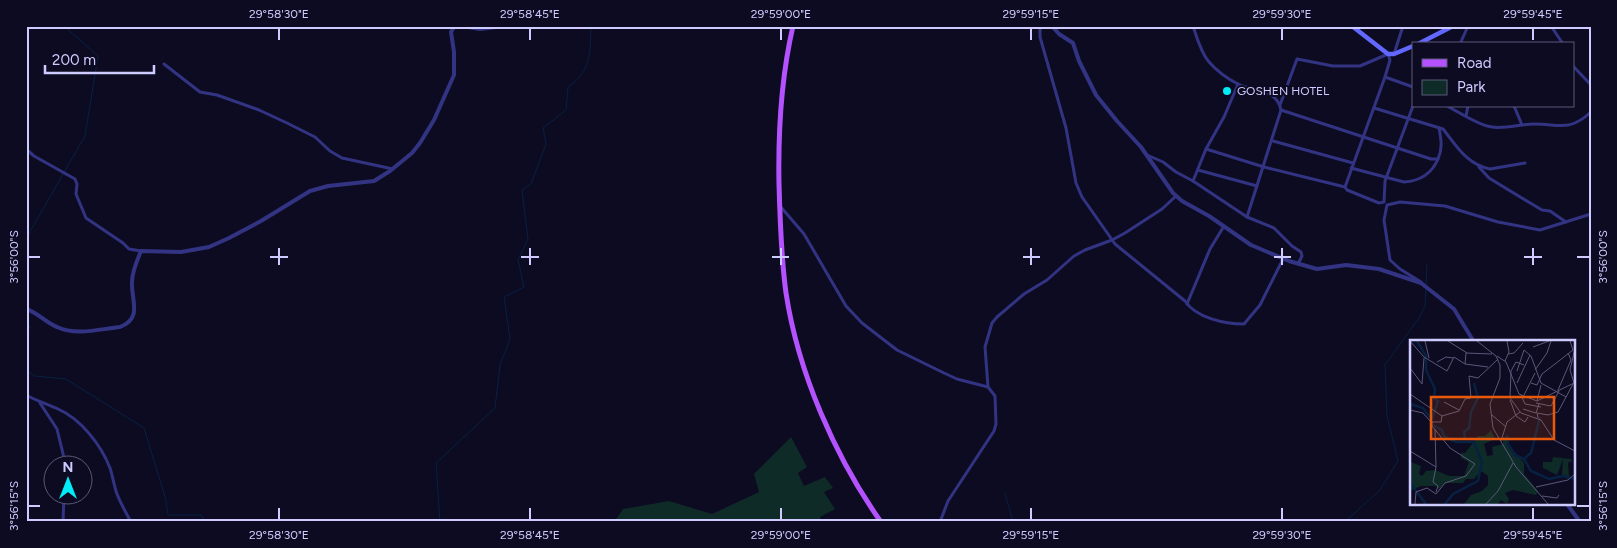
<svg xmlns="http://www.w3.org/2000/svg" width="1617" height="548" viewBox="0 0 1617 548" font-family="Figtree,sans-serif">
	<style>
		.green { fill: #0e2b28 }
		.lines { fill: none; stroke-linecap: round; stroke-linejoin: round }
		.stream { stroke: #072143; stroke-width: 1 }
		.minor { stroke: #323483; stroke-width: 3 }
		.tertiary { stroke: #323483; stroke-width: 4 }
		.secondary { stroke: #6267ff; stroke-width: 4.5 }
		.primary { stroke: #b452ff; stroke-width: 5 }
		.ticks { fill: none; stroke: #cdcbff; stroke-width: 2 }
		.poi-dot { fill: #00ecf6; stroke: #0d0b21; stroke-width: 2 }
		.labels { text-anchor: middle; dominant-baseline: central; stroke-width: 4; stroke-linejoin: round; paint-order: stroke }
		.poi-label { font-size: 12px; fill: #cdcbff; stroke: #0d0b21; text-anchor: start }
		.inset-river { fill: none; stroke: #072143; stroke-width: 2.5 }
		.inset-road { fill: none; stroke: #5a587a; stroke-width: 1 }
		.view { fill: #e8590c; fill-opacity: 0.15; stroke: #e8590c; stroke-width: 2.5 }
		.inset-edge { fill: none; stroke: #cdcbff; stroke-width: 2.5 }
		.neatline { fill: none; stroke: #cdcbff; stroke-width: 2 }
		.ticks-label { font-size: 12px; text-anchor: middle; fill: #cdcbff }
	</style>
	<rect width="100%" height="100%" fill="#0d0b21"/>
	<polygon class="green" points="791,437 807,467 798,473 804,486 825,477 833,488 824,492 835,509 820,517 823,522 614,522 623,509 669,501 712,514 759,492 754,474"/>
	<g class="lines">
		<g class="stream">
			<polyline points="26,245 28,235 85,136 98,56 64,26"/>
			<polyline points="1426,284 1427,265"/>
			<polyline points="26,320 30,328 26,331"/>
			<polyline points="26,369 34,376 66,379 144,428 166,500 168,515 201,515 205,522"/>
			<polyline points="1005,493 1013,522"/>
			<path d="M440,522L436,463L495,408L500,365L510,339L504,297L524,287L518,260L528,239L522,190L531,184L546,144L543,128L566,110L568,87C592,71 590,53 591,26"/>
			<polyline points="1347,522 1348,519 1380,490 1398,461 1387,416 1385,365 1419,318 1425,306 1426,288"/>
		</g>
		<g class="minor">
			<path d="M1040,26V37L1066,128L1076,183L1082,197L1115,244L1185,301C1196,318 1225,324 1244,324L1260,305L1283,259"/>
			<path d="M1193,26C1197,38 1201,53 1209,62C1216,70 1228,79 1238,84C1255,92 1277,89 1281,110L1431,159H1438C1443,148 1441,139 1439,128"/>
			<polyline points="1551,26 1563,44"/>
			<polyline points="1460,44 1468,26"/>
			<polyline points="1394,54 1403,26"/>
			<polyline points="164,64 200,92 217,95 259,110 287,123 315,137 330,151 342,158 393,169"/>
			<polyline points="1573,66 1591,85"/>
			<polyline points="1385,77 1413,87"/>
			<polyline points="1280,105 1297,59 1333,66 1360,66 1388,54 1390,60 1385,77 1345,187"/>
			<path d="M1447,106C1459,112 1479,126 1492,127C1506,129 1520,124 1534,124C1560,124 1569,132 1591,112"/>
			<polyline points="1514,106 1522,125"/>
			<path d="M1374,108L1443,129C1456,145 1467,165 1490,169L1525,163"/>
			<polyline points="1466,116 1468,106"/>
			<polyline points="1273,141 1353,163"/>
			<polyline points="26,149 34,156 75,179 77,184 76,194 86,218 123,243 129,249 141,251"/>
			<polyline points="1206,149 1264,167 1345,187 1347,190 1379,203 1384,202 1385,181 1413,106"/>
			<polyline points="1147,155 1163,162 1176,172 1193,181 1247,217 1274,228 1292,246 1301,252 1302,256 1298,264"/>
			<polyline points="1479,167 1489,178 1507,189 1542,210 1550,211 1566,222"/>
			<path d="M1351,168L1404,182C1420,181 1432,173 1438,159"/>
			<polyline points="1198,170 1257,186"/>
			<polyline points="1193,181 1206,149 1224,117 1238,84"/>
			<polyline points="780,206 804,234 846,306 862,323 897,350 944,373 957,379 988,387"/>
			<polyline points="1247,217 1281,110"/>
			<polyline points="1421,282 1400,269 1390,260 1384,220 1387,205 1400,202 1445,206 1498,222 1540,230 1591,214"/>
			<polyline points="1187,304 1210,249 1224,226"/>
			<path d="M26,395C37,401 47,404 58,409C81,419 101,445 110,468C113,477 114,486 117,494C121,504 126,513 131,522"/>
			<polyline points="40,403 57,429 66,466"/>
			<polyline points="63,522 64,496"/>
			<polyline points="940,522 948,501 994,431 996,424 995,396 988,387 985,347 992,323 997,317 1024,294 1047,280 1074,256 1085,250 1112,240 1125,233 1162,209 1176,196"/>
		</g>
		<g class="tertiary">
			<polyline points="462,26 480,29 504,26"/>
			<polyline points="1052,26 1059,34 1073,43 1079,61 1096,95 1117,121 1141,147 1173,193 1182,201 1209,216 1251,245 1289,261 1317,269 1346,265 1379,269 1421,283 1454,309 1474,342"/>
			<path d="M26,309C37,312 46,323 57,327C76,336 100,329 120,327C143,318 131,300 132,282C132,271 137,261 141,251L181,252L209,247L229,238L261,221L310,191L328,186L374,181L390,171L412,153L420,143L434,120L454,75V52L451,32L454,27L458,26"/>
			<polyline points="1567,504 1580,522"/>
		</g>
		<g class="secondary">
			<polyline points="1352,26 1388,54 1394,54 1413,46"/>
			<polyline points="1418,44 1453,26"/>
		</g>
		<path class="primary" d="M793,26C781,78 778,131 779,184C780,221 781,257 786,293C798,372 835,457 881,522"/>
	</g>
	<path class="ticks" d="M279,28V40M530,28V40M781,28V40M1031,28V40M1282,28V40M1533,28V40M279,248V265M530,248V265M781,248V265M1031,248V265M1282,248V265M1533,248V265M28,257H40M270,257H288M521,257H539M772,257H789M1023,257H1040M1274,257H1291M1524,257H1542M1577,257H1590M28,506H40M1577,506H1590M279,508V520M530,508V520M781,508V520M1031,508V520M1282,508V520M1533,508V520"/>
	<circle class="poi-dot" cx="1227" cy="91" r="5"/>
	<g class="labels">
		<g class="poi-label">
			<text x="1237" y="91">GOSHEN HOTEL</text>
		</g>
	</g>
	<g transform="translate(1410 340)">
		<rect width="165" height="165" fill="#0d0b21"/>
		<path d="M81,90L85,99L74,104L77,116L83,115L82,107L93,104V97L99,98L98,104L114,123V134L128,151L126,155L103,150L95,153L99,159L97,164L91,160L88,164H54L61,155L72,151L78,145V136L71,131L64,139H56L53,143H35L29,149L26,146H12L0,150V117L1,122L11,126L9,134L12,136L16,131L25,130L39,136H54L59,122L51,118V113H55L68,96H75ZM143,117L161,119L162,123L159,121L158,124L159,136L152,135L153,119L147,135L133,128V122H142Z" fill="#0e2b28"/>
		<path class="inset-river" d="M7,1L16,16V30L25,49L24,58L28,61L22,79M0,64L13,68L22,80M23,85L32,90L34,96L46,102H64L72,122L68,141L43,154L35,164M97,95L98,104L105,115L114,119L121,131L139,139L153,136L165,139M55,100L54,92L59,88L61,72L68,58L64,43M115,118L121,113L130,77M0,143L16,164"/>
		<path class="inset-road" d="M0,1L14,17L37,31L44,17L55,24L56,13L82,14M15,1L19,18M38,1L57,13M67,1L86,16L90,25V38L80,64L83,88L106,127L138,164M123,7L139,1M98,14L104,13L113,3M87,16L96,22L109,54L127,61L164,43L160,30L165,8M95,21L99,12L97,1M27,22L36,17L43,18M55,24L78,27M114,25L106,22L101,31L100,58L111,73L131,80L144,100L165,111M0,28L12,44M125,30L137,13L141,1M107,31L114,10L121,16L131,43L156,57M107,43L120,15M121,43L127,45L132,34L163,10L160,1M12,44L14,18M148,50L161,20L158,13M0,54L32,76M111,55L115,64L131,67M114,55L125,33M100,60L106,76L115,82L118,77M127,61L131,45M34,62L49,70M126,63L141,66L149,51M113,69L126,73L129,64M0,70L13,73L21,82H31L32,76L49,71L55,59L61,58L59,36L68,38L87,20M82,75L96,87M128,78L127,73L138,75L148,72L163,44M91,101L97,82L110,72M0,111L26,127L25,89M26,127L23,142L28,146L26,152M126,147L158,140L165,134M132,156L147,158L149,155M5,164L6,152L17,148L26,154L35,143L56,136L65,124L40,108L22,86V81M76,164L88,151L103,123"/>
		<path class="view" d="M21,57H144V99H21Z"/>
		<rect width="165" height="165" class="inset-edge"/>
	</g>
	<rect width="1617" height="548" fill="none" stroke="#0d0b21" stroke-width="55"/>
	<rect x="1412" y="42" width="162" height="65" fill="#0d0b21" stroke="#5a587a"/>
	<rect x="1422" y="59" width="25" height="8" fill="#b452ff" stroke="#5a587a"/>
	<text x="1457" y="68" font-size="15" fill="#cdcbff">Road</text>
	<rect x="1422" y="80" width="25" height="15" fill="#0e2b28" stroke="#5a587a"/>
	<text x="1457" y="92" font-size="15" fill="#cdcbff">Park</text>
	<g transform="translate(68 480)"><circle r="24" fill="#0d0b21" stroke="#5a587a"/>
	<path d="M0-4L9 19L0 12L-9 19Z" fill="#00ecf6"/>
	<text y="-8" font-size="14" font-weight="bold" text-anchor="middle" fill="#cdcbff">N</text>
	</g>
	<path d="M45 65v8h109v-8" fill="none" stroke="#cdcbff" stroke-width="2.5"/>
	<text x="52" y="65" font-size="15" fill="#cdcbff" stroke="#0d0b21" stroke-width="4" paint-order="stroke">200 m</text>
	<rect x="28" y="28" width="1562" height="492" class="neatline"/>
	<g class="ticks-label">
		<text x="279" y="18">29°58'30"E</text>
		<text x="530" y="18">29°58'45"E</text>
		<text x="781" y="18">29°59'00"E</text>
		<text x="1031" y="18">29°59'15"E</text>
		<text x="1282" y="18">29°59'30"E</text>
		<text x="1533" y="18">29°59'45"E</text>
		<text transform="translate(14 257) rotate(-90)" y="4">3°56'00"S</text>
		<text transform="translate(1603 257) rotate(-90)" y="4">3°56'00"S</text>
		<text transform="translate(14 506) rotate(-90)" y="4">3°56'15"S</text>
		<text transform="translate(1603 506) rotate(-90)" y="4">3°56'15"S</text>
		<text x="279" y="539">29°58'30"E</text>
		<text x="530" y="539">29°58'45"E</text>
		<text x="781" y="539">29°59'00"E</text>
		<text x="1031" y="539">29°59'15"E</text>
		<text x="1282" y="539">29°59'30"E</text>
		<text x="1533" y="539">29°59'45"E</text>
	</g>
</svg>
